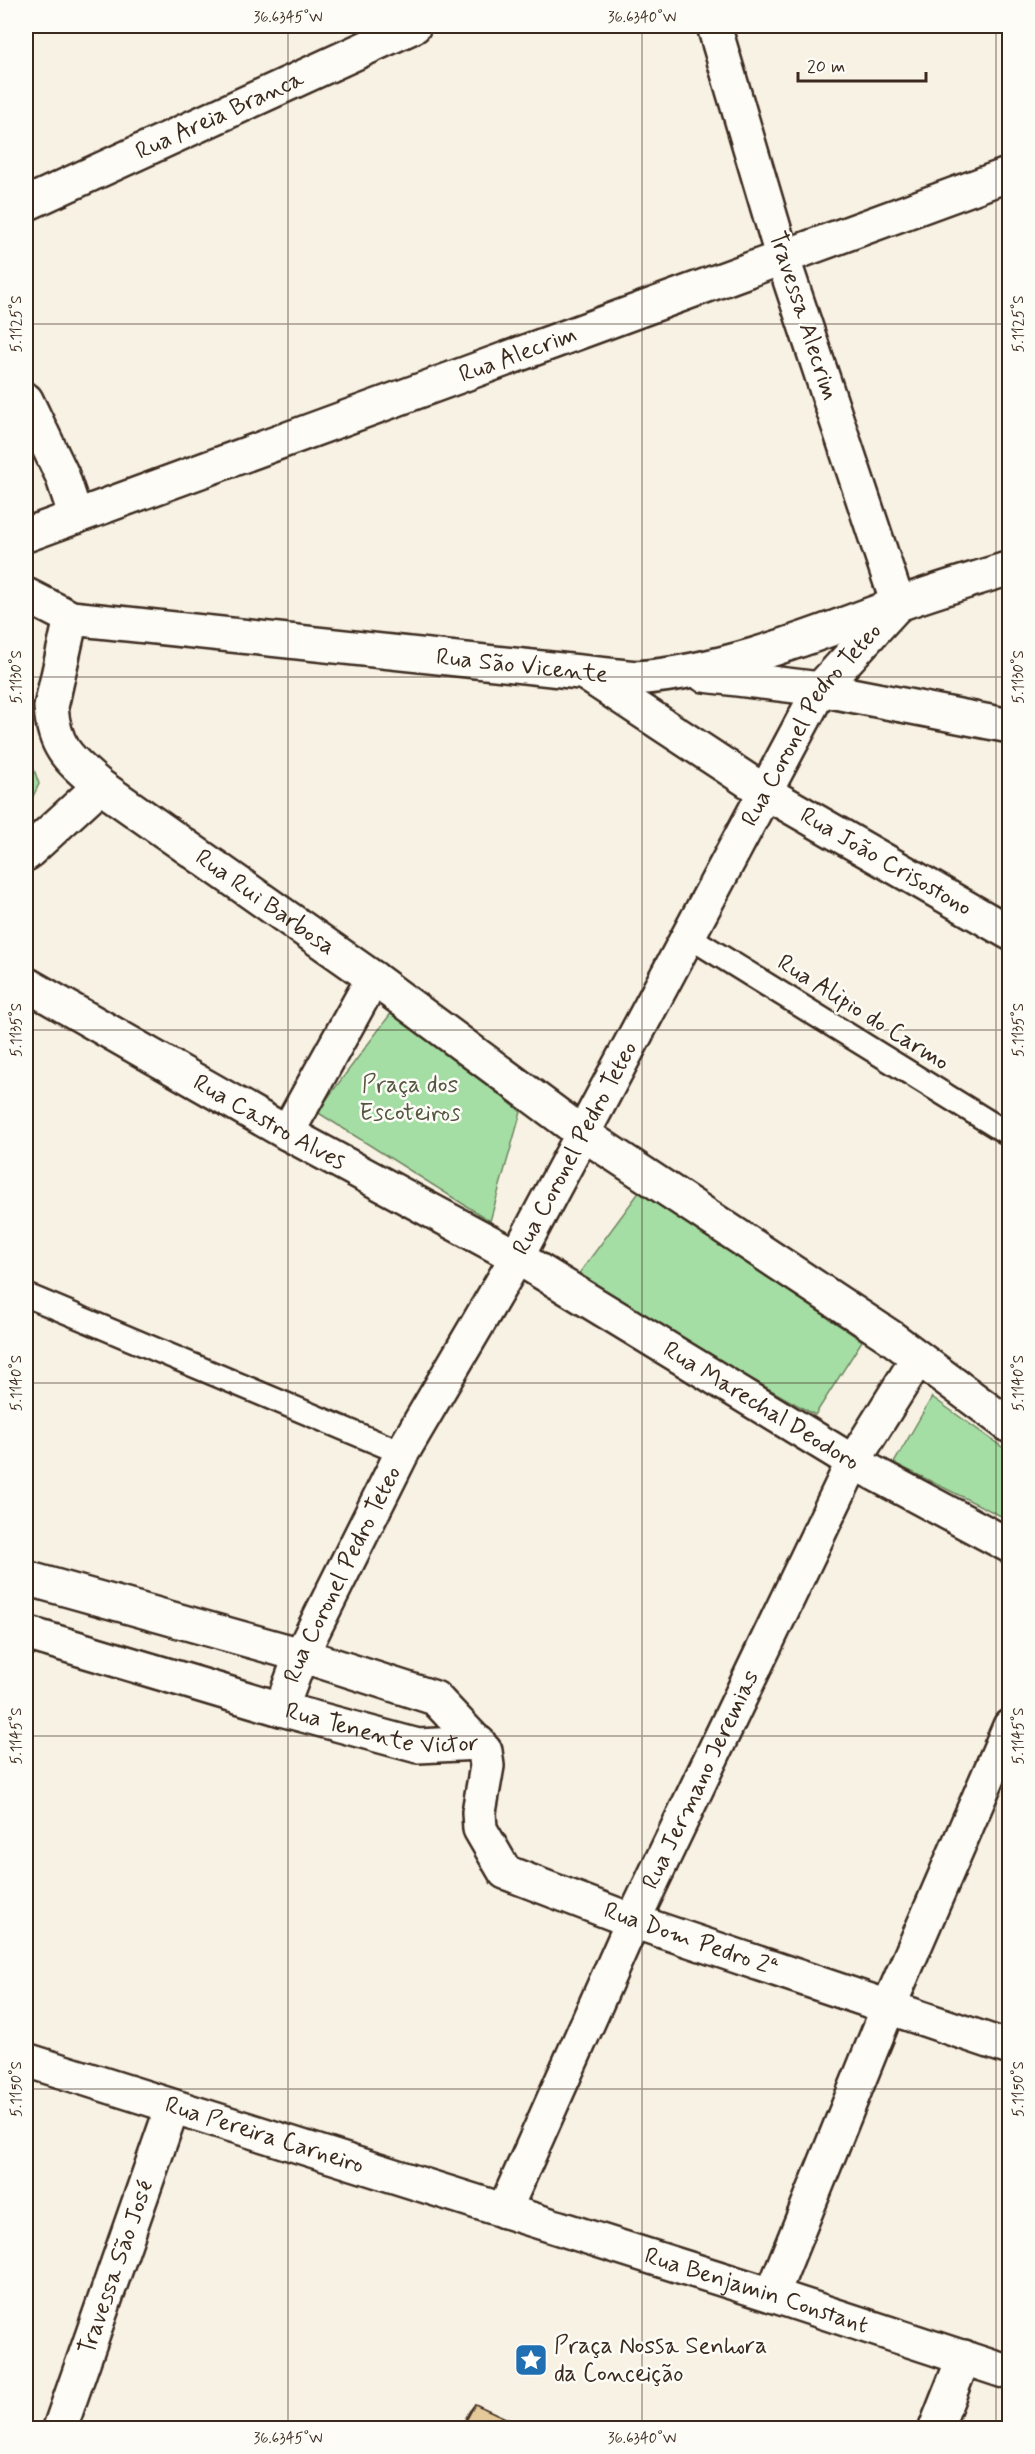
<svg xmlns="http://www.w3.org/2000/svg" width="1035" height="2454" viewBox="0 0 1035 2454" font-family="Mynerve,sans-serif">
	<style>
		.green { fill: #a4dea4; stroke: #708461; stroke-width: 1.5 }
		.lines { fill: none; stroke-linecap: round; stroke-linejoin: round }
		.service-casing { stroke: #3b2a1e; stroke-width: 27 }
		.minor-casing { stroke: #3b2a1e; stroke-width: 38 }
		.service { stroke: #fdfcf7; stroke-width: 22 }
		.minor { stroke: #fdfcf7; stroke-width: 33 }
		.wall { fill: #c5ad84; stroke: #3b2a1e; stroke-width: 1.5 }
		.building { fill: #e5c99a; stroke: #3b2a1e; stroke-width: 1.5 }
		.ticks { fill: none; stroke: #3b2a1e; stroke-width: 1.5; stroke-opacity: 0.45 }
		.labels { text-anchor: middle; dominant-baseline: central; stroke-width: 5; stroke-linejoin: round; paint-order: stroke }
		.street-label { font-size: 24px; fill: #3b2a1e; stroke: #fdfcf7 }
		.park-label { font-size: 24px; fill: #555740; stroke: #fdfcf7 }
		.poi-label { font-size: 24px; fill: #3b2a1e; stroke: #fdfcf7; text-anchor: start }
		.neatline { fill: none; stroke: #3b2a1e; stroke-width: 2 }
		.ticks-label { font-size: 15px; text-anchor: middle; fill: #3b2a1e }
	</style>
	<rect width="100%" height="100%" fill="#f8f2e4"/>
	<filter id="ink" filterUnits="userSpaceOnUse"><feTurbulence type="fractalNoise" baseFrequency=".0167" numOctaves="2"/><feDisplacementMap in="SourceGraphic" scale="12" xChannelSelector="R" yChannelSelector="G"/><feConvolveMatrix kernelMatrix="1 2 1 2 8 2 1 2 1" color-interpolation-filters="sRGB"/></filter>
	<g filter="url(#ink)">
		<g class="green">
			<polygon points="26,752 29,755 39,784 26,811"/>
			<polygon points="395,1008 521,1112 490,1221 317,1112"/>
			<polygon points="640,1191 862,1341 815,1415 575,1279"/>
			<polygon points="932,1397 1009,1452 1009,1520 894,1463"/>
		</g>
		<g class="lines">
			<defs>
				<g id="service">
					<polyline points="688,936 1010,1135"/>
					<polyline points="26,1295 402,1453"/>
				</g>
				<g id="minor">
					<path id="s1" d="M26,204L414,26"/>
					<polyline points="26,400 62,475 76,517"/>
					<path id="s2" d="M26,535L1010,174"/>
					<path id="s3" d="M26,595L71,618L636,678C727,671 812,636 896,605C933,591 972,580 1010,568"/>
					<path id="s4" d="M71,618L51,707C54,749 70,760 100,786L373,978L582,1133L889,1336L1010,1426"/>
					<path id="s5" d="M586,674L765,792L1010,933"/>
					<polyline points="704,675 820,689 1010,726"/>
					<polyline points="26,854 100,786"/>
					<path id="s6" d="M26,984L287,1133L517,1257L853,1462L1010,1546"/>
					<polyline points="287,1133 373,978"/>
					<polyline points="26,1578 301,1655 435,1698 485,1751 487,1766 479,1812 480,1829 505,1872 633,1921 1010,2048"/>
					<path id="s7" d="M26,1633L281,1709L418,1746L479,1743"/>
					<path id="s8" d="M281,1709L301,1655L402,1453L517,1257L820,689L898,604L783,259L714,26"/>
					<path id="s9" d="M26,2060L772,2295L1010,2373"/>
					<path id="s10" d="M504,2211L633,1921L853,1462L918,1358"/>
					<polyline points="772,2295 888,2008 1010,1726"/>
					<path id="s11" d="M60,2428L172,2108"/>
					<polyline points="936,2428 964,2357"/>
				</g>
			</defs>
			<use href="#service" class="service-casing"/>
			<use href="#minor" class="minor-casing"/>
			<use href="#service" class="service"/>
			<use href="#minor" class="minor"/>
		</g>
		<polygon class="wall" points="475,2404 509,2428 461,2428 469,2412"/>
		<polygon class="building" points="475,2404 512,2421 509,2428 462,2428"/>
	</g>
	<path class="ticks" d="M288,26V2428M642,26V2428M996,26V2428M26,324H1010M26,677H1010M26,1030H1010M26,1383H1010M26,1736H1010M26,2089H1010"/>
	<defs>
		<symbol id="sight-square" viewBox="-11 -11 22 22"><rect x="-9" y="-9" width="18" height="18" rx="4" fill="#1f6fb2" stroke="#fdfcf7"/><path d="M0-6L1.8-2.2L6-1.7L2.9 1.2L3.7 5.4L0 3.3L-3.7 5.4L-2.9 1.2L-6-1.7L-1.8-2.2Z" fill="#fff"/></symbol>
	</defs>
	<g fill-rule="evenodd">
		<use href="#sight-square" x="512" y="2341" width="38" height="38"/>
	</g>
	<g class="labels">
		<g class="street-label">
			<text stroke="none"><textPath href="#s1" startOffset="213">Rua Areia Branca</textPath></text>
			<text transform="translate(803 316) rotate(72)">Travessa Alecrim</text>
			<text stroke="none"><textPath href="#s2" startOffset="524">Rua Alecrim</textPath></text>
			<text stroke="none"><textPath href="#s3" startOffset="504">Rua São Vicente</textPath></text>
			<text stroke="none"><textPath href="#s8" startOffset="1120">Rua Coronel Pedro Teteo</textPath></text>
			<text stroke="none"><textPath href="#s5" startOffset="354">Rua João Crisostono</textPath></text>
			<text stroke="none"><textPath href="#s4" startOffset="390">Rua Rui Barbosa</textPath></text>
			<text transform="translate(863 1013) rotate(32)">Rua Alipio do Carmo</text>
			<text stroke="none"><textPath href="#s6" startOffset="280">Rua Castro Alves</textPath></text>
			<text stroke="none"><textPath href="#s8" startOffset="634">Rua Coronel Pedro Teteo</textPath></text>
			<text stroke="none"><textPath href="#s6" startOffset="848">Rua Marechal Deodoro</textPath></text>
			<text stroke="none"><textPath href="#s8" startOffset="148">Rua Coronel Pedro Teteo</textPath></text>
			<text stroke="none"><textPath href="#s7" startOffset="370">Rua Tenente Victor</textPath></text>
			<text stroke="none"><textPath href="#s10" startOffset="474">Rua Jermano Jeremias</textPath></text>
			<text transform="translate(691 1940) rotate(19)">Rua Dom Pedro 2ª</text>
			<text stroke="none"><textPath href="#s9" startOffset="250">Rua Pereira Carneiro</textPath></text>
			<text stroke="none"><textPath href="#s11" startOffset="170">Travessa São José</textPath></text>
			<text stroke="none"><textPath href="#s9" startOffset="766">Rua Benjamin Constant</textPath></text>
		</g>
		<g class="park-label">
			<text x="410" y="1085">Praça dos<tspan x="410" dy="28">Escoteiros</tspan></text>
		</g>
		<g class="poi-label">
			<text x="554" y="2346">Praça Nossa Senhora<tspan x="554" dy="28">da Conceição</tspan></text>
		</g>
	</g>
	<rect width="1035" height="2454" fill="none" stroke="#fdfcf7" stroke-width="66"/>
	<path d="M798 72v9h128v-9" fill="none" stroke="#3b2a1e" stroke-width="3"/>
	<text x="807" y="72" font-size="18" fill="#3b2a1e" stroke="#fdfcf7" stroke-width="4.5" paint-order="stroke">20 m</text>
	<rect x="33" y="33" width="969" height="2388" class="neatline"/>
	<g class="ticks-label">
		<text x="288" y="22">36.6345°W</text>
		<text x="642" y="22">36.6340°W</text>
		<text transform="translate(16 324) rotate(-90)" y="5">5.1125°S</text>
		<text transform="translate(1018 324) rotate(-90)" y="5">5.1125°S</text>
		<text transform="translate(16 677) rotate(-90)" y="5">5.1130°S</text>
		<text transform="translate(1018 677) rotate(-90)" y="5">5.1130°S</text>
		<text transform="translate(16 1030) rotate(-90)" y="5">5.1135°S</text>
		<text transform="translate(1018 1030) rotate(-90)" y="5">5.1135°S</text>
		<text transform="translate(16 1383) rotate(-90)" y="5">5.1140°S</text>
		<text transform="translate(1018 1383) rotate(-90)" y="5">5.1140°S</text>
		<text transform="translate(16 1736) rotate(-90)" y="5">5.1145°S</text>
		<text transform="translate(1018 1736) rotate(-90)" y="5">5.1145°S</text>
		<text transform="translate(16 2089) rotate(-90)" y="5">5.1150°S</text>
		<text transform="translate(1018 2089) rotate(-90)" y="5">5.1150°S</text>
		<text x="288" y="2443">36.6345°W</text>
		<text x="642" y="2443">36.6340°W</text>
	</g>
</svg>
